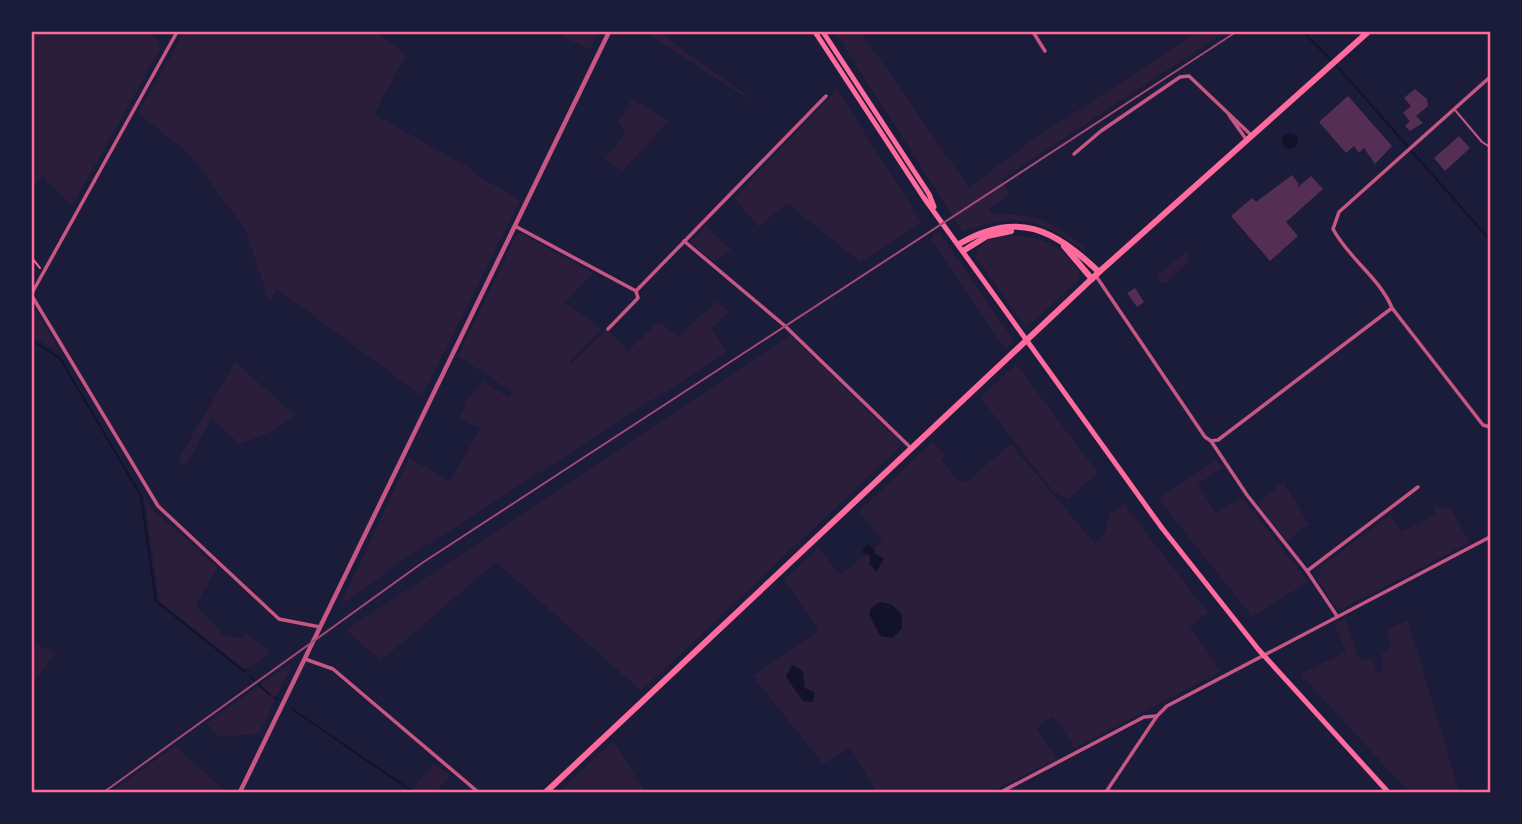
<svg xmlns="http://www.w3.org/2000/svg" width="1522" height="824" viewBox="0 0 1522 824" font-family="Commissioner,sans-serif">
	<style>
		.green { fill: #2a1e3b }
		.water { fill: #12122b }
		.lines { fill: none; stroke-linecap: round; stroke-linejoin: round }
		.stream { stroke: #12122b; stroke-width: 2 }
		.building { fill: #542f53 }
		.path { stroke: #ff6b9d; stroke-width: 2 }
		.service { stroke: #c65784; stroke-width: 2 }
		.minor { stroke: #c65784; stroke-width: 3.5 }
		.tertiary { stroke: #c65784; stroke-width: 4.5 }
		.secondary { stroke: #ff6b9d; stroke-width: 5 }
		.primary { stroke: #ff6b9d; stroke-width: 6 }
		.rail { stroke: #a44b75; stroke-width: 2 }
		.neatline { fill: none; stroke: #ff6b9d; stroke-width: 2.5 }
	</style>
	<rect width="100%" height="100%" fill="#1b1b3a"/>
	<g class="green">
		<polygon points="32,32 148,32 159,43 160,49 72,206 43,176 32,186"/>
		<polygon points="184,32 377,32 406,55 374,114 477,172 476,175 520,200 422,396 277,289 271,300 268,298 245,229 190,155 138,113"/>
		<polygon points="556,32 598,32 589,50"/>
		<polygon points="646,32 658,32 755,101 742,95"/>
		<path d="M835,32H861L969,188L1031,141L1198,32H1225L1002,179L1010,196L988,209L991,214C1038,214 1048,219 1085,247L1083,250C1038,217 1016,213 963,232Z"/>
		<polygon points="837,89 922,223 860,262 787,203 759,227 734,198"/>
		<polygon points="632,99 669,121 622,171 605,159 626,131 617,123"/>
		<polygon points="706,226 731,250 715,262 690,242"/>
		<polygon points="939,232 1014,341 1005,349 931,238"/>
		<polygon points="521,233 593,273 565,303 602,329 570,361 572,363 606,329 628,351 659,321 678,336 717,301 729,312 711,328 727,352 402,561 340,606 409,458 450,481 480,429 459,418 466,405 463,403 483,381 508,397 512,392 458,356 517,234"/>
		<path d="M1001,235C1035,235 1062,242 1080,273L1078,281L1026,328L976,257L977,250L988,240Z"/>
		<polygon points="1185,253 1189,256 1188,262 1166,283 1160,283 1158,275"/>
		<polygon points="32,307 34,307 60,352 32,337"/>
		<polygon points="791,336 903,444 641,691 496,562 381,661 346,630"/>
		<polygon points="235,362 295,415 273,431 240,444 211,419 186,466 178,460"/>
		<polygon points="1016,364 1098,473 1068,499 1053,491 980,397"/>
		<polygon points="933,442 945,456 941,459 961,483 966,482 1011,444 1095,544 1106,530 1109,514 1124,504 1208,613 1190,626 1221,671 1075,748 1053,716 1036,729 1056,759 991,792 876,792 850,747 821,765 821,761 753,676 819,630 784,580 819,548 840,575 882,542 859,511"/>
		<polygon points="1217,460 1222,468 1198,484 1216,513 1242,497 1308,582 1252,617 1158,498"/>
		<polygon points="1283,482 1309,524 1287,541 1257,503"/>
		<polygon points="144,496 151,508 218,568 196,604 224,636 240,637 247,633 270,651 262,660 244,669 159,601"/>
		<polygon points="1433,507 1450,509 1470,542 1342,609 1335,606 1318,580 1322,566 1390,515 1401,532 1435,515"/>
		<polygon points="1345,618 1360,661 1372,657 1375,672 1383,671 1381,655 1392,645 1386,630 1408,620 1459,792 1409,792 1300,674 1346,652 1334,624"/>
		<polygon points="32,642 56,653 32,683"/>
		<polygon points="293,662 259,734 220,737 206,723"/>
		<polygon points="613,741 645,792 559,792"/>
		<polygon points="175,746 226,792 112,792"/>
		<polygon points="434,763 450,776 436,792 412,790"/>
	</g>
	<g class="water">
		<circle cx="1290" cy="141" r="8"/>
		<polygon points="867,544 876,551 874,553 884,559 876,572 869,563 871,556 862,552"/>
		<polygon points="880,602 891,604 902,614 902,629 892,638 880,636 869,615 871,608"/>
		<polygon points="792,665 803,671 805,688 815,693 813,702 803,701 786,677"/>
	</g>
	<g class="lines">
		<g class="stream">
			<polyline points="1303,32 1332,61"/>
			<polyline points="1336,65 1490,240"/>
			<polyline points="32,341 60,358 141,496 156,601 245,672"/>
			<polyline points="251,676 254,680"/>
			<polyline points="258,684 270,695"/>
			<polyline points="274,697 277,699"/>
			<polyline points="292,709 413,792"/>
		</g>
	</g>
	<g class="building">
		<polygon points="1415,89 1427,99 1428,106 1416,116 1423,123 1410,131 1405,126 1410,121 1403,113 1411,106 1404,98"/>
		<polygon points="1348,96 1392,146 1375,164 1364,148 1359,153 1354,146 1346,153 1319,122"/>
		<polygon points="1459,136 1470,148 1445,171 1434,158"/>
		<polygon points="1292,175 1299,184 1297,188 1311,176 1323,189 1286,222 1298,236 1270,261 1231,216 1252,198 1256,202"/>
		<polygon points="1135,288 1144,302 1137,307 1127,293"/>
	</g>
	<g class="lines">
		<polyline class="path" points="32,258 40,268"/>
		<polyline class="service" points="1455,110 1482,142 1490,147"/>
		<g class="minor">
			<polyline points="1033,32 1045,51"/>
			<path d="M1490,77L1339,212L1333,229C1349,259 1379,277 1392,308L1483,425L1490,427"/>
			<polyline points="1229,115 1246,139"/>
			<polyline points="1074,154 1101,131 1180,77 1189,76 1251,135"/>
			<polyline points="515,226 636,291"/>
			<polyline points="684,241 785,326 910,447"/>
			<polyline points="1096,276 1205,437 1211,441 1247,495 1307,571 1337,616"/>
			<polyline points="32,293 177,32"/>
			<polyline points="32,296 158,506 279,619 320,627"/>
			<polyline points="608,329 638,298 636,291 826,96"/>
			<polyline points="1211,441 1218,440 1392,308"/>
			<polyline points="1307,571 1418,487"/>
			<polyline points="305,659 333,669 478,792"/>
			<polyline points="1001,792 1144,717 1157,716"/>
			<polyline points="1106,792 1157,716 1167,706 1490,537"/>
		</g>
		<polyline class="tertiary" points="240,792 609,32"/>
		<g class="secondary">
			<polyline points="815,32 924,198 1162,528 1258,649 1388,792"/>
			<polyline points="823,32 929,194 934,207"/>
		</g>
		<g class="primary">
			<path d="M959,244C1017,210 1054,229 1099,272"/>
			<polyline points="1064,246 1092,279"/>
			<polyline points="963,251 987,236 1011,231"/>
			<polyline points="546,792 1099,272 1368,32"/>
		</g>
		<polyline class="rail" points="104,792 422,563 1236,32"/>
	</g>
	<rect width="1522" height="824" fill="none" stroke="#1b1b3a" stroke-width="66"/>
	<rect x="33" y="33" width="1456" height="758" class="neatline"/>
</svg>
